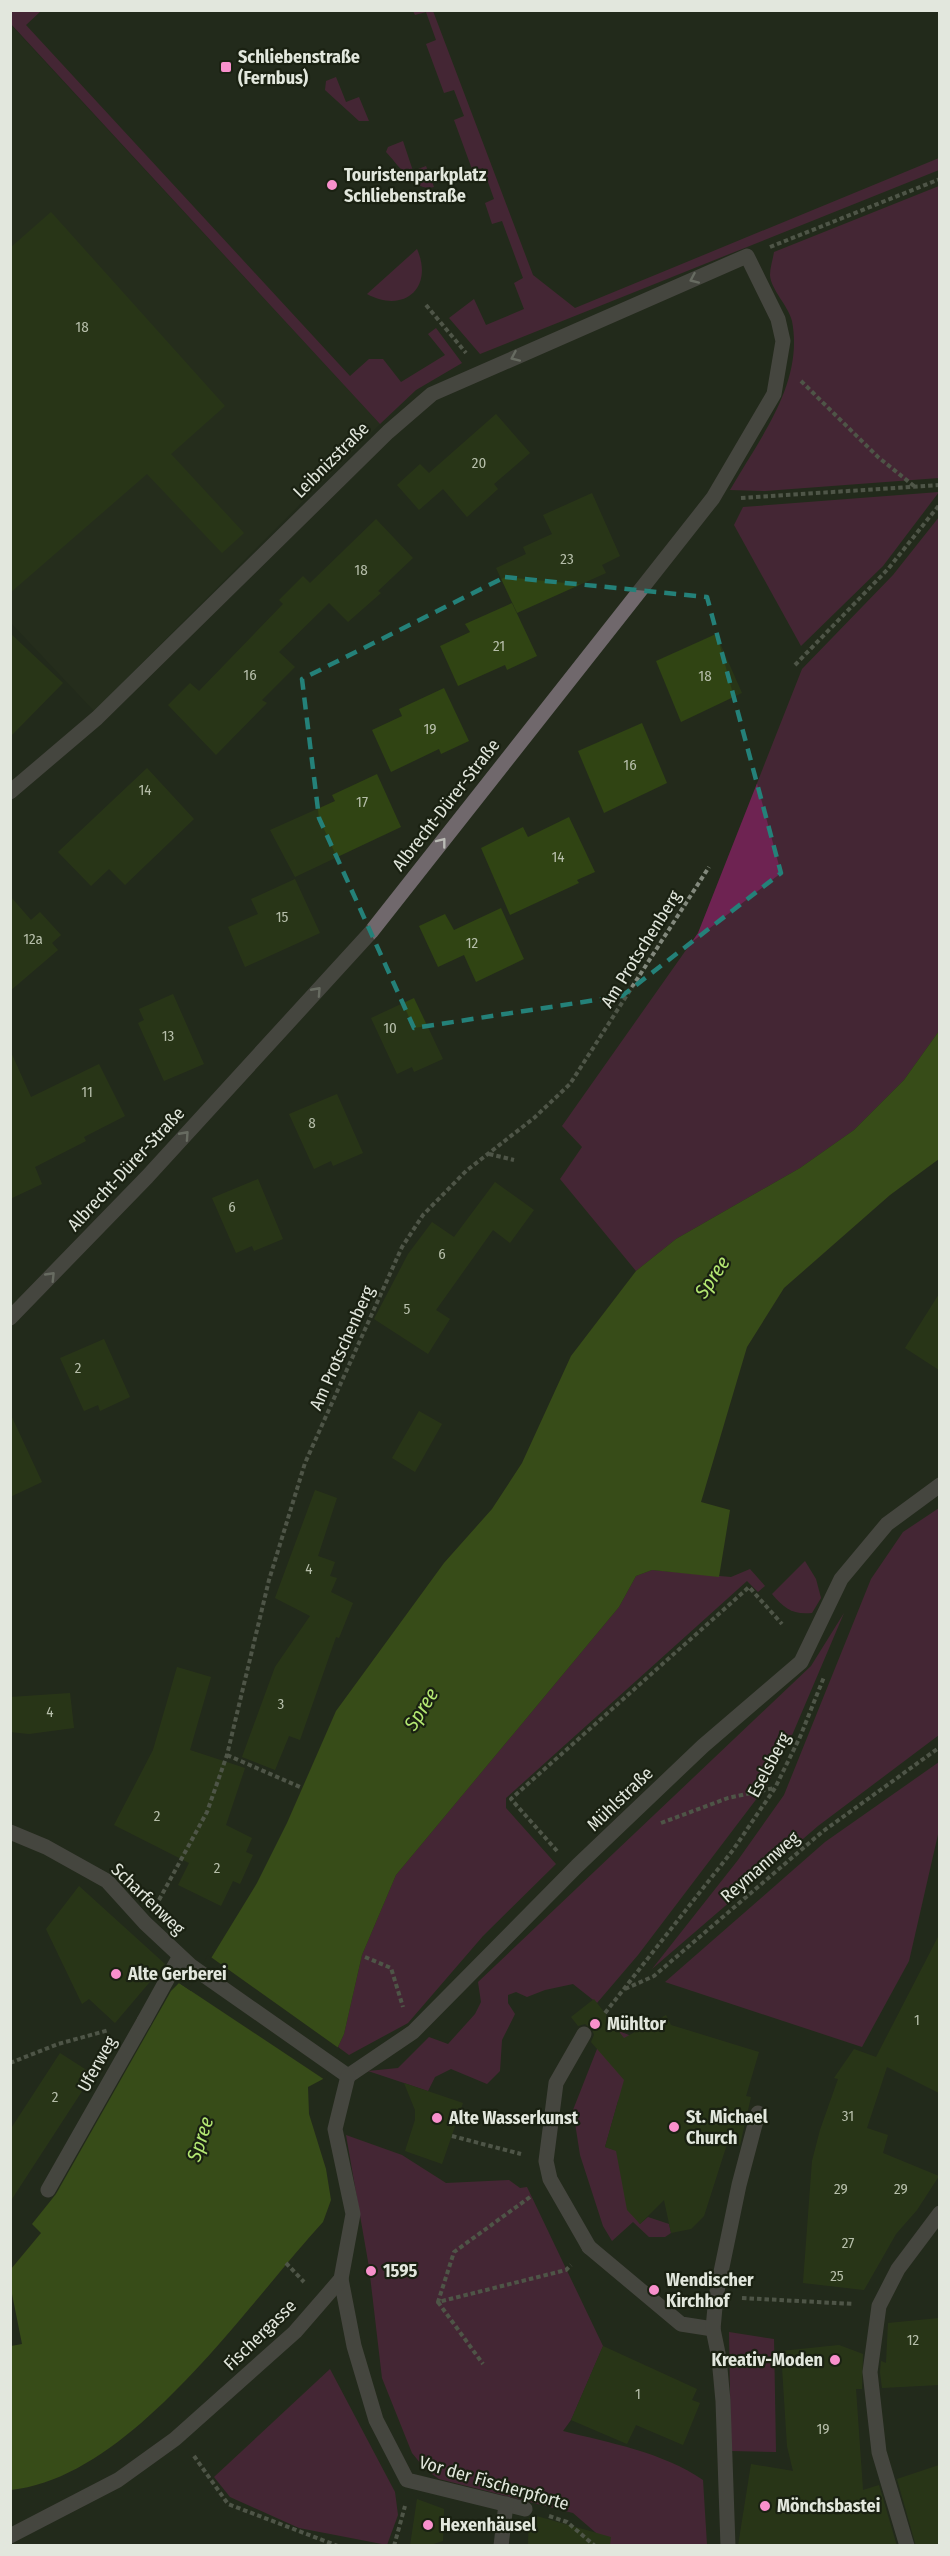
<svg xmlns="http://www.w3.org/2000/svg" width="950" height="2556" viewBox="0 0 950 2556" font-family="'Fira Sans Condensed',sans-serif">
	<style>
		.built { fill: #28321d }
		.green { fill: #6e2352 }
		.water { fill: #517514 }
		.pier { fill: #232a1b }
		.building { fill: #304413 }
		.lines { fill: none; stroke-linecap: round; stroke-linejoin: round }
		.path { stroke: #83897d; stroke-width: 4; stroke-dasharray: 4.5 3; stroke-linecap: butt }
		.service { stroke: #70686c; stroke-width: 15 }
		.pedestrian { stroke: #70686c; stroke-width: 15 }
		.minor { stroke: #70686c; stroke-width: 15 }
		.oneway { stroke: #babbb5 }
		.marked { fill: none; stroke: #248179; stroke-width: 4.5; stroke-dasharray: 12 8; stroke-linejoin: round }
		.poi-dot { fill: #f890cc; stroke: #1a2112; stroke-width: 2 }
		.labels { text-anchor: middle; dominant-baseline: central; stroke-width: 4.5; stroke-linejoin: round; paint-order: stroke }
		.number-label { font-size: 15px; fill: #b6beaa }
		.poi-label { font-size: 18px; font-weight: bold; fill: #e2e7dd; stroke: #1a2112; text-anchor: start }
		.street-label { font-size: 18px; fill: #e2e7dd; stroke: #1a2112 }
		.water-label { font-size: 20px; font-style: italic; fill: #b4e872; stroke: #1a2112 }
	</style>
	<rect width="100%" height="100%" fill="#232a1b"/>
	<polygon class="built" points="10,24 380,424 94,711 11,623"/>
	<g class="green">
		<polygon points="11,10 41,11 26,25 350,376 369,359 383,359 401,382 445,355 428,334 436,328 462,363 416,390 380,424 11,24"/>
		<polygon points="413,11 433,11 533,275 575,308 939,158 939,170 480,354 449,318 474,299 486,325 524,309 514,283 523,278 502,221 492,224 485,203 494,199 483,168 473,172 454,120 464,116 454,90 444,93 426,44 436,40 426,12 415,15"/>
		<polygon points="336,77 346,102 359,97 369,121 359,121 325,90 326,81"/>
		<path d="M403,141L413,171L426,166L434,187C415,193 398,164 386,152L388,147Z"/>
		<path d="M939,186V478L765,491L730,490C760,438 804,383 792,321C788,305 771,290 770,275C770,268 773,259 774,252Z"/>
		<path d="M417,249C434,288 404,314 367,294Z"/>
		<polygon points="939,492 883,566 801,646 734,525 743,507"/>
		<polygon points="939,517 939,1031 904,1080 854,1130 800,1168 676,1239 636,1271 560,1179 582,1147 562,1126 698,933 802,669 893,575"/>
		<polygon points="939,1508 939,1735 818,1826 652,1969 738,1860 784,1795 871,1579 903,1532"/>
		<path d="M805,1561L816,1579L821,1598L812,1613C792,1615 784,1608 772,1594Z"/>
		<polygon points="750,1569 765,1586 758,1592 747,1581 506,1798 506,1808 556,1864 483,1936 408,2023 349,2055 338,2047 344,2034 362,1955 396,1875 619,1607 636,1576 652,1570 731,1577"/>
		<polygon points="844,1613 793,1733 767,1785 638,1955 597,2003 573,1984 545,1990 527,1997 516,1992 508,1995 508,2003 515,2014 502,2040 500,2071 487,2084 451,2069 435,2077 428,2091 368,2071 398,2068 429,2037 448,2044 475,2014 481,2002 478,1982 811,1666"/>
		<polygon points="939,1762 939,1830 909,1961 862,2047 665,1982 825,1842"/>
		<polygon points="619,2031 656,2046 618,2101 605,2147 641,2158 636,2219 640,2224 648,2217 669,2224 671,2233 665,2237 649,2237 633,2222 612,2241 603,2226 580,2155 573,2110 597,2049"/>
		<path d="M346,2135L402,2155L446,2183L509,2180L520,2188L527,2187L603,2346L571,2420L563,2431C610,2443 662,2452 703,2480L707,2545H610L573,2513L439,2479L426,2470L412,2453L382,2378L369,2267Z"/>
		<polygon points="729,2332 774,2339 776,2452 731,2451"/>
		<polygon points="330,2369 395,2492 398,2515 387,2545 299,2528 230,2497 214,2477"/>
	</g>
	<path class="water" d="M939,1031V1159L890,1195L784,1288L747,1347L701,1502L730,1510L719,1577L652,1570L636,1576L619,1607L396,1875L362,1955L344,2034L323,2079L308,2087L309,2114L326,2169L331,2200L323,2222C245,2307 132,2477 11,2490V2346L22,2344L11,2289V2269L41,2233L32,2224L56,2194L171,1991L179,1983L191,1991L257,1883L287,1823L336,1711L444,1563L492,1509L522,1463L571,1356L636,1271L676,1239L800,1168L854,1130L904,1080Z"/>
	<polygon class="pier" points="208,1955 340,2049 325,2080 179,1983 181,1981 190,1987"/>
	<g class="building">
		<polygon points="51,212 225,406 171,454 244,533 222,553 147,474 10,593 10,248"/>
		<polygon points="496,414 530,453 494,484 498,489 467,517 443,489 419,510 397,485 420,464 429,473"/>
		<polygon points="592,493 620,556 602,565 606,573 517,613 496,568 526,554 523,547 552,534 543,515"/>
		<polygon points="376,519 413,558 378,591 381,593 348,622 329,603 279,652 295,667 262,700 267,703 216,755 168,705 190,683 199,691 283,604 279,600 303,576 310,583"/>
		<polygon points="512,603 537,656 507,670 505,665 458,686 440,646 470,632 465,624"/>
		<polygon points="10,633 63,683 10,737"/>
		<polygon points="716,634 742,693 681,722 656,661"/>
		<polygon points="444,688 469,741 441,754 439,749 391,772 372,730 402,716 399,709"/>
		<polygon points="642,723 667,783 604,813 578,751"/>
		<polygon points="147,768 194,819 125,885 109,869 91,886 58,852"/>
		<polygon points="377,774 401,827 295,877 270,830 335,801 332,795"/>
		<polygon points="569,817 595,872 577,880 579,883 510,915 481,848 523,827 528,837"/>
		<polygon points="295,879 320,933 245,967 228,927 258,914 251,899"/>
		<polygon points="10,896 31,920 40,912 61,935 52,943 58,950 10,991"/>
		<polygon points="501,908 524,959 476,982 464,955 438,967 419,926 445,914 454,930"/>
		<polygon points="173,994 204,1064 164,1081 138,1023 144,1020 139,1009"/>
		<polygon points="414,998 443,1059 414,1072 412,1067 397,1074 371,1018"/>
		<polygon points="10,1050 31,1097 99,1064 125,1116 84,1137 86,1141 35,1167 42,1184 10,1199"/>
		<polygon points="337,1094 363,1153 333,1166 331,1161 314,1169 289,1114"/>
		<polygon points="258,1179 283,1239 254,1251 252,1246 236,1253 212,1198"/>
		<polygon points="495,1182 534,1210 510,1243 493,1230 436,1310 450,1319 428,1354 374,1319 408,1254 432,1222 454,1237"/>
		<polygon points="939,1294 939,1370 905,1348"/>
		<polygon points="104,1339 130,1397 100,1411 98,1405 84,1411 60,1358"/>
		<polygon points="419,1411 442,1424 415,1472 392,1458"/>
		<polygon points="10,1413 42,1482 10,1497"/>
		<polygon points="315,1490 337,1498 318,1556 335,1562 330,1576 337,1578 331,1592 353,1603 339,1638 336,1637 300,1740 289,1736 275,1770 242,1757 275,1667 310,1616 275,1598"/>
		<polygon points="177,1667 211,1677 190,1750 245,1768 226,1825 252,1838 246,1852 253,1855 240,1884 233,1881 221,1906 178,1885 189,1863 114,1825 153,1750"/>
		<polygon points="70,1693 74,1728 29,1734 10,1732 10,1697"/>
		<polygon points="79,1886 165,1964 115,2023 89,1999 82,2004 46,1929"/>
		<polygon points="939,1935 939,2093 887,2067 867,2128 888,2135 883,2153 939,2176 917,2210 896,2234 864,2290 803,2283 812,2161 820,2130 838,2079 834,2078 854,2049 876,2057"/>
		<polygon points="594,1999 624,2038 666,2015 671,2025 759,2052 746,2096 751,2097 740,2145 728,2141 704,2216 691,2229 671,2233 664,2200 640,2224 627,2210 616,2151 605,2147 624,2080 591,2042 594,2035 592,2029 585,2024 578,2026 571,2017"/>
		<polygon points="60,2053 88,2071 88,2082 10,2202 10,2130"/>
		<polygon points="404,2083 463,2103 442,2164 405,2151 415,2120 415,2110"/>
		<polygon points="939,2318 939,2385 882,2388 880,2372 881,2361 886,2363 888,2323"/>
		<polygon points="839,2345 863,2354 862,2389 856,2389 863,2490 879,2485 897,2546 738,2546 751,2464 793,2471 787,2446 781,2351"/>
		<polygon points="603,2346 697,2389 692,2400 700,2403 683,2445 636,2425 627,2444 571,2420"/>
		<polygon points="939,2465 939,2546 916,2546 897,2479"/>
		<polygon points="417,2499 444,2509 443,2541 427,2546 410,2546"/>
		<polygon points="533,2515 611,2537 610,2546 528,2546 529,2518"/>
	</g>
	<g class="lines">
		<g class="path">
			<polyline points="770,247 940,179"/>
			<polyline points="426,305 466,353"/>
			<polyline points="801,381 878,457 914,486"/>
			<polyline points="741,498 940,485"/>
			<polyline points="795,665 888,569 940,504"/>
			<polyline points="489,1154 514,1160"/>
			<polyline points="227,1755 300,1787"/>
			<polyline points="661,1823 728,1798 774,1788"/>
			<polyline points="557,1851 511,1799 749,1587 782,1624"/>
			<polyline points="159,1900 207,1812 227,1755 269,1580 305,1463 402,1247 423,1215 466,1171 534,1118 570,1084 709,867"/>
			<polyline points="365,1957 391,1968 403,2007"/>
			<polyline points="625,1989 654,1976 822,1832 940,1747"/>
			<polyline points="605,2013 733,1850 775,1788 800,1737 824,1677"/>
			<polyline points="10,2063 58,2044 109,2030"/>
			<polyline points="452,2136 521,2154"/>
			<polyline points="530,2197 454,2252 438,2302 566,2270 571,2265"/>
			<polyline points="286,2263 304,2282"/>
			<polyline points="742,2298 854,2304"/>
			<polyline points="438,2302 483,2364"/>
			<polyline points="194,2456 228,2504 338,2546"/>
			<polyline points="549,2516 567,2522 595,2546"/>
			<polyline points="394,2546 405,2506"/>
		</g>
		<g class="service">
			<polyline points="48,2190 144,2021"/>
			<polyline points="341,2279 354,2346 376,2420 407,2480 525,2509"/>
			<polyline points="501,2546 506,2504"/>
		</g>
		<polyline class="pedestrian" points="584,2034 556,2083 546,2161 550,2179 589,2247"/>
		<g class="minor">
			<polyline points="10,792 97,718 388,432 432,394 747,256 778,319 783,341 774,394 713,498 371,932 147,1177 10,1318"/>
			<polyline points="10,1832 46,1847 107,1881 145,1923 191,1966 348,2076"/>
			<polyline points="144,2021 180,1956"/>
			<polyline points="348,2076 413,2032 577,1866 703,1746 801,1662 841,1579 887,1524 940,1485"/>
			<polyline points="589,2247 681,2324 713,2329"/>
			<polyline points="10,2536 118,2480 175,2439 295,2332 341,2279 353,2214 335,2129 348,2076"/>
			<polyline points="728,2546 723,2401 719,2358 713,2329 716,2296 739,2185 758,2113"/>
			<polyline points="907,2546 879,2452 870,2372 879,2306 898,2269 940,2213"/>
		</g>
	</g>
	<defs><path id="oneway-chevron" d="M-2-3.5L2.5 0L-2 3.5" fill="none" stroke-width="1.6" stroke-linecap="round" stroke-linejoin="round" transform="scale(1.5)"/></defs>
	<g class="oneway">
		<use href="#oneway-chevron" transform="translate(694 279) rotate(156)"/>
		<use href="#oneway-chevron" transform="translate(515 357) rotate(156)"/>
		<use href="#oneway-chevron" transform="translate(442 842) rotate(-52)"/>
		<use href="#oneway-chevron" transform="translate(317 991) rotate(-48)"/>
		<use href="#oneway-chevron" transform="translate(185 1135) rotate(-48)"/>
		<use href="#oneway-chevron" transform="translate(51 1276) rotate(-46)"/>
	</g>
	<path d="M0 0H950V2556H0ZM505,577L707,597L781,873L622,996L414,1028L319,818L302,679Z" fill="#232a1b" fill-opacity=".55" fill-rule="evenodd"/>
	<path class="marked" d="M505,577L707,597L781,873L622,996L414,1028L319,818L302,679Z"/>
	<g class="poi-dot">
		<rect x="220" y="61" width="12" height="12" rx="3"/>
		<circle cx="332" cy="185" r="6"/>
		<circle cx="116" cy="1974" r="6"/>
		<circle cx="595" cy="2024" r="6"/>
		<circle cx="437" cy="2118" r="6"/>
		<circle cx="674" cy="2127" r="6"/>
		<circle cx="371" cy="2271" r="6"/>
		<circle cx="654" cy="2290" r="6"/>
		<circle cx="835" cy="2360" r="6"/>
		<circle cx="765" cy="2506" r="6"/>
		<circle cx="428" cy="2525" r="6"/>
	</g>
	<g class="labels">
		<g class="number-label">
			<text x="82" y="327">18</text>
			<text x="479" y="463">20</text>
			<text x="567" y="559">23</text>
			<text x="361" y="570">18</text>
			<text x="499" y="646">21</text>
			<text x="250" y="675">16</text>
			<text x="705" y="676">18</text>
			<text x="430" y="729">19</text>
			<text x="630" y="765">16</text>
			<text x="145" y="790">14</text>
			<text x="362" y="802">17</text>
			<text x="558" y="857">14</text>
			<text x="282" y="917">15</text>
			<text x="33" y="939">12a</text>
			<text x="472" y="943">12</text>
			<text x="390" y="1028">10</text>
			<text x="168" y="1036">13</text>
			<text x="87" y="1092">11</text>
			<text x="312" y="1123">8</text>
			<text x="232" y="1207">6</text>
			<text x="442" y="1254">6</text>
			<text x="407" y="1309">5</text>
			<text x="78" y="1368">2</text>
			<text x="309" y="1569">4</text>
			<text x="281" y="1704">3</text>
			<text x="50" y="1712">4</text>
			<text x="157" y="1816">2</text>
			<text x="217" y="1868">2</text>
			<text x="917" y="2020">1</text>
			<text x="55" y="2097">2</text>
			<text x="848" y="2116">31</text>
			<text x="841" y="2189">29</text>
			<text x="901" y="2189">29</text>
			<text x="848" y="2243">27</text>
			<text x="837" y="2276">25</text>
			<text x="913" y="2340">12</text>
			<text x="638" y="2394">1</text>
			<text x="823" y="2429">19</text>
		</g>
		<g class="poi-label">
			<text x="238" y="57">Schliebenstraße<tspan x="238" dy="21">(Fernbus)</tspan></text>
			<text x="344" y="175">Touristenparkplatz<tspan x="344" dy="21">Schliebenstraße</tspan></text>
			<text x="128" y="1974">Alte Gerberei</text>
			<text x="607" y="2024">Mühltor</text>
			<text x="686" y="2117">St. Michael<tspan x="686" dy="21">Church</tspan></text>
			<text x="449" y="2118">Alte Wasserkunst</text>
			<text x="383" y="2271">1595</text>
			<text x="666" y="2280">Wendischer<tspan x="666" dy="21">Kirchhof</tspan></text>
			<text x="823" y="2360" text-anchor="end">Kreativ-Moden</text>
			<text x="777" y="2506">Mönchsbastei</text>
			<text x="440" y="2525">Hexenhäusel</text>
		</g>
		<g class="street-label">
			<text transform="translate(331 460) rotate(-45)">Leibnizstraße</text>
			<text transform="translate(446 805) rotate(-52)">Albrecht-Dürer-Straße</text>
			<text transform="translate(641 949) rotate(-58)">Am Protschenberg</text>
			<text transform="translate(126 1169) rotate(-47)">Albrecht-Dürer-Straße</text>
			<text transform="translate(342 1348) rotate(-66)">Am Protschenberg</text>
			<text transform="translate(769 1765) rotate(-62)">Eselsberg</text>
			<text transform="translate(620 1799) rotate(-44)">Mühlstraße</text>
			<text transform="translate(760 1867) rotate(-41)">Reymannweg</text>
			<text transform="translate(148 1899) rotate(44)">Scharfenweg</text>
			<text transform="translate(97 2064) rotate(-61)">Uferweg</text>
			<text transform="translate(260 2335) rotate(-44)">Fischergasse</text>
			<text transform="translate(494 2483) rotate(16)">Vor der Fischerpforte</text>
		</g>
		<g class="water-label">
			<text transform="translate(712 1277) rotate(-56)">Spree</text>
			<text transform="translate(421 1709) rotate(-58)">Spree</text>
			<text transform="translate(200 2139) rotate(-72)">Spree</text>
		</g>
	</g>
	<rect width="950" height="2556" fill="none" stroke="#e2e7dd" stroke-width="24"/>
</svg>
